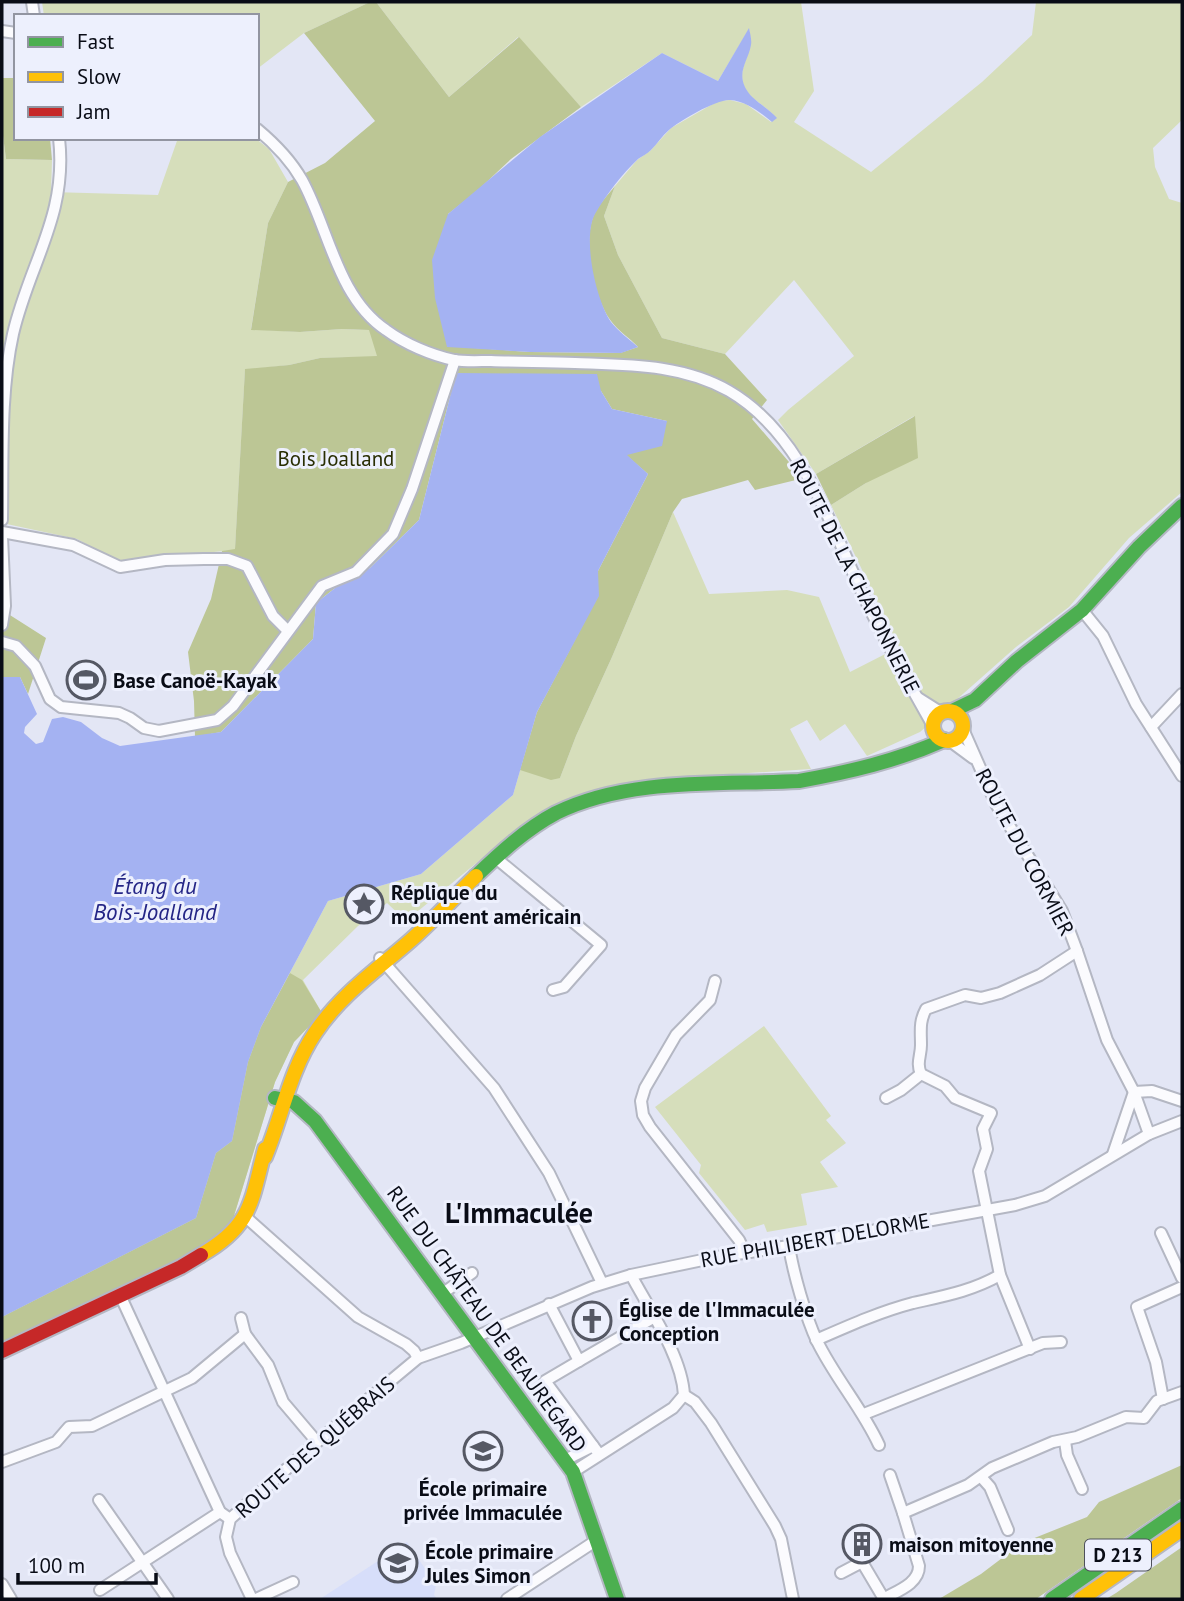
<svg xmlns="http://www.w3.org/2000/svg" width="1184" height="1601" viewBox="0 0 1184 1601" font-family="'PT Sans',sans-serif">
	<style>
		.built { fill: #d7defa }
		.green { fill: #d6debb }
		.forest { fill: #bcc695 }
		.water { fill: #a4b2f2 }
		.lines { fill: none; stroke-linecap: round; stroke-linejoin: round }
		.street-casing { stroke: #b4b7c3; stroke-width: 14 }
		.fast-casing { stroke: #b4b7c3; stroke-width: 18 }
		.slow-casing { stroke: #b4b7c3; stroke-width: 18 }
		.jam-casing { stroke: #b4b7c3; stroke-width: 18 }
		.street { stroke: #fbfbfe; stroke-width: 10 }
		.fast { stroke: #4caf50; stroke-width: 14 }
		.slow { stroke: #ffc107; stroke-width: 14 }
		.jam { stroke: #c62828; stroke-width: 14 }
		.labels { text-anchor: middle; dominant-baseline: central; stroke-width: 6; stroke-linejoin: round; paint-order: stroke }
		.shield { fill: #edf0fd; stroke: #4d505b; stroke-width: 2 }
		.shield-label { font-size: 19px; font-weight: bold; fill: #090c16 }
		.park-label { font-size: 21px; fill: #292e03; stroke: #edf0fd }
		.street-label { font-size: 21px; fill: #090c16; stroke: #edf0fd }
		.poi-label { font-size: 21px; font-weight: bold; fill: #090c16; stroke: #edf0fd; text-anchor: start }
		.water-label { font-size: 23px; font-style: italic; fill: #242586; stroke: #edf0fd }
		.district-label { font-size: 28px; font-weight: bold; fill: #090c16; stroke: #edf0fd }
	</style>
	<rect width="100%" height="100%" fill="#e3e6f5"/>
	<polygon class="built" points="407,1542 436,1585 434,1595 437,1599 320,1599"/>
	<g class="green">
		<polygon points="42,2 370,2 304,33 257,69 257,16 44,16"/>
		<path d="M376,2H801L814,91L794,122L871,172L982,82L1032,35L1036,2H1182V120L1153,148L1155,167L1169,199L1182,203V492L1129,538L1069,607L1016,647L920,732L867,756L845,724L820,741L807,720L790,729L811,769L717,775L641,785L585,796L480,860L406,921L387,903L358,926L303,980L322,1013L294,1042L275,1082L233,1219L2,1317L261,1027L328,901L421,874L513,795L537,712L560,778L576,736L612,657L673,512L709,594L787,590L819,597L850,672L899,647L831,505L866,483L914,416L816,474L778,420L788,410L854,356L794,280L725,354L662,338L618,255L604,216L615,186L637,160L650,151L671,128L718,101L730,100L746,104L771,122L776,118C768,107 754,101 748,93C735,75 747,62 750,46C751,40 750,35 749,29L718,81L662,53L581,107L518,37L449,97Z"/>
		<polygon points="2,128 6,159 52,160 51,192 158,195 178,138 255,138 269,149 288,182 268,223 251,329 300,332 342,329 370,330 378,357 320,358 289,365 245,370 235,550 119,561 77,539 2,523"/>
		<polygon points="764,1026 831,1116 826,1120 846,1143 820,1162 838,1187 801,1194 807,1225 767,1232 764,1224 745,1230 699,1173 701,1165 655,1107"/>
	</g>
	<g class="forest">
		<path d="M370,2H376L449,97L519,37L581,107L511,159L476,192L448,214L447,346L530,352L620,353L638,347C630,338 618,331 611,321C594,298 583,245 593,217C597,206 608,195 615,186L604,216L618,255L662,338L725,354L767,400L752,419L789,462L796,480L755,490L748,480L682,499L673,512L612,657L576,736L560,778L551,780L520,770L537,712L598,596V571L648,474L626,455L667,421L612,409L601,391L456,373L419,520L370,568L339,585L316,603L313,639L221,732L195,737L194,701L188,652L211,599L222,551L235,549L245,369L289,365L320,358L377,356L369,330L342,329L300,332L251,330L268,223L288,182L325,163L375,121L304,33Z"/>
		<polygon points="2,78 16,78 16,138 50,138 52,160 6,159 2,128"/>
		<polygon points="915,416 918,458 866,483 831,505 816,474"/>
		<polygon points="2,610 46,638 28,694 20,677 2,677"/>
		<polygon points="290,973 302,980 322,1013 294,1042 275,1082 233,1219 209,1246 2,1346 2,1317 196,1218 216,1153 232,1141 248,1062 261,1027"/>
		<polygon points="1182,1465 1182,1498 1036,1599 939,1599 981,1574 1022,1543 1087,1517 1099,1502"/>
		<polygon points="1182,1547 1182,1599 1106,1599 1116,1593"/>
	</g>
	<g class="water">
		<path d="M749,28C750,33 752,40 751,45C748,62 735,73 748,92C752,99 769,109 777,118L772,122C760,112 746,101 730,100C717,99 679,121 669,130C662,136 657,144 651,150C647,154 642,156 638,159C622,174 606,195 595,214C582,238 596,300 611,322C618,331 629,339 638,347L621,353L530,352L447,347L435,298L432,260L448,214L540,137L662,53L718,81Z"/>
		<polygon points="456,373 597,374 601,391 612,409 667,421 662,446 627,455 648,474 598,571 599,596 537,712 513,795 421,874 328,901 261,1027 248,1062 232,1141 216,1153 196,1218 2,1317 2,677 20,677 37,714 25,727 24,733 36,744 43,742 52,719 63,717 81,722 102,738 120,746 221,732 313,639 316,603 339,585 370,568 419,520"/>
	</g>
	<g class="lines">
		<defs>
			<g id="street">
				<polyline points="32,2 34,16"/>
				<polyline points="2,31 16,33"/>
				<path d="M257,129C275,144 290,159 302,180C329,229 337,297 386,330C405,344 431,355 454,360C465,362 479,361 491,361C519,362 547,362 575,363C628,365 682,364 729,391C803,434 831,528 866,601C886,643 910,685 933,726"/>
				<path d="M2,520C3,459 0,393 13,334C29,264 68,215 59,138"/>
				<polyline points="2,532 73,545 120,567 165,560 204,559 228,559 247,566 273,616 288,631"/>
				<polyline points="2,536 5,606 2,625"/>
				<polyline points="1082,610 1103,636 1136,704 1182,776"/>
				<polyline points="2,642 16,646 35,666 50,699 61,707 119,713 130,718 144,728 159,731 217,720 233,706 322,586 356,572 393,534 412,489 455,360"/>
				<polyline points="918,698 937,710 944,711"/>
				<polyline points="1151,727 1182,694"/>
				<polyline points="963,729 996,804 1062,911 1077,951 1107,1040 1134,1092 1149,1134"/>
				<polyline points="950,741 973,758"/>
				<polyline points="497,859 601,945 564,987 553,990"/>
				<polyline points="380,958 494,1088 549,1173 602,1283"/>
				<polyline points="715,981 710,1000 676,1035 645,1088 641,1101 643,1115 650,1127 739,1240 745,1253"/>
				<polyline points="886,1098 901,1090 921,1074"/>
				<polyline points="1113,1154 1134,1092 1152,1091 1182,1101"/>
				<polyline points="244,1219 248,1219 358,1317 406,1344 414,1351 418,1358"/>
				<polyline points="1161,1233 1182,1278"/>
				<path d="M789,1246C793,1272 806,1318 817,1341C835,1378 862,1408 879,1445"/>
				<polyline points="443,1293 472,1273"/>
				<polyline points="120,1295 220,1512 230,1519"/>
				<polyline points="549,1304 579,1361 653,1318"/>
				<polyline points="241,1318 245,1334"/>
				<path d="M816,1340C848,1326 879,1312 913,1303C944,1296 972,1291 1000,1275"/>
				<path d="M1030,1349L1000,1275L979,1171L987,1149L983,1129L991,1113L955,1098L945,1086L921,1074C916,1063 921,1056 921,1045C921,1031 919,1022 926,1009L965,995L981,998L1000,993L1040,975L1077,951"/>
				<polyline points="579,1361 545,1381 599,1454"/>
				<polyline points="684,1395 695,1402 711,1423 775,1526 781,1539 793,1599"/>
				<polyline points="1163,1399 1156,1362 1137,1307 1182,1287"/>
				<polyline points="864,1414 1043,1343 1061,1342"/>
				<polyline points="1065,1441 1067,1455 1082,1489"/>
				<polyline points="565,1460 593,1446"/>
				<polyline points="2,1462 56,1442 69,1427 92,1426 192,1378 245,1334 268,1365 283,1402 317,1442"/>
				<path d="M573,1472L673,1408L684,1395C682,1356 649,1309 631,1275"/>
				<polyline points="890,1475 903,1513"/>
				<polyline points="982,1478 990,1487 1008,1530"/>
				<polyline points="99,1500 168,1599"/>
				<polyline points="841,1573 862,1562 884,1599"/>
				<polyline points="2,1584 11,1599"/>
				<polyline points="100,1590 220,1512"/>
				<polyline points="252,1599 230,1553 226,1537 230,1519 317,1442 418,1358 461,1343 592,1287 631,1275 717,1257 789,1246 1015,1205 1045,1196 1149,1134 1182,1121"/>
				<polyline points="256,1599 293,1582"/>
				<polyline points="507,1599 597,1540"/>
				<path d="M883,1599C897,1591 919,1584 919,1566L903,1513L968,1485L992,1468L1053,1442L1077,1437L1126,1417L1144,1418L1157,1401L1182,1392"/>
			</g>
			<g id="fast">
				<polyline points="952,711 975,700 1017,661 1082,610 1139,547 1182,506"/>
				<path d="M476,876C500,853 526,829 556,813C629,777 720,785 799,781C849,772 897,761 944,740"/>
				<polyline points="275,1098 294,1102 315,1121 573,1472 617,1599"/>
				<polyline points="1052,1599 1182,1509"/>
			</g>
			<g id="slow">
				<circle cx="948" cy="726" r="15"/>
				<path d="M265,1157C282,1116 290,1070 315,1033C340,995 378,969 411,940C434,920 454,897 476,876"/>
				<path d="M201,1255C252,1226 251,1202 265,1149"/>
				<polyline points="1081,1599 1182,1529"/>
			</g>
			<polyline id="jam" points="2,1351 181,1267 201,1255"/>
		</defs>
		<use href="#street" class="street-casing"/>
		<use href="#fast" class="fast-casing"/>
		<use href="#slow" class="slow-casing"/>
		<use href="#jam" class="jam-casing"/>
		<use href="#street" class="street"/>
		<use href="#fast" class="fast"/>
		<use href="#slow" class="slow"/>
		<use href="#jam" class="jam"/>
	</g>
	<defs>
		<symbol id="stadium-ring" viewBox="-11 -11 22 22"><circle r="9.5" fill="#edf0fd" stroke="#555864" stroke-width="1.5"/><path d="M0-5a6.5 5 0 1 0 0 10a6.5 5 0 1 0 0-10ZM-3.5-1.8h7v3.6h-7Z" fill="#555864"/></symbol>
		<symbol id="sight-ring" viewBox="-11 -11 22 22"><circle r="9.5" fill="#edf0fd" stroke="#555864" stroke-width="1.5"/><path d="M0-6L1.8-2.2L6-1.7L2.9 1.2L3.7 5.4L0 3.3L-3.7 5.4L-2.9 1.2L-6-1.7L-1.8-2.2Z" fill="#555864"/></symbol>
		<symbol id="church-ring" viewBox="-11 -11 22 22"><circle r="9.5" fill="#edf0fd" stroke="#555864" stroke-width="1.5"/><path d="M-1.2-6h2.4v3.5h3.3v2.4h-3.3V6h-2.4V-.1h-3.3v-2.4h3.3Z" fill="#555864"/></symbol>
		<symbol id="school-ring" viewBox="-11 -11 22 22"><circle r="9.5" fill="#edf0fd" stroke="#555864" stroke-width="1.5"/><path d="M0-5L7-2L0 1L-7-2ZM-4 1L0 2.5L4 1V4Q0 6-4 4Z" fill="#555864"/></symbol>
		<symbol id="building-ring" viewBox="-11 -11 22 22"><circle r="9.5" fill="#edf0fd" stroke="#555864" stroke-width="1.5"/><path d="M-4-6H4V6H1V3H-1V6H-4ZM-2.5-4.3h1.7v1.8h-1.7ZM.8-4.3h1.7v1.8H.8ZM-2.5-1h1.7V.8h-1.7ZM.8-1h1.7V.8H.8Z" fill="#555864"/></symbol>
	</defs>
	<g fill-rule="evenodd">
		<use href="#stadium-ring" x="64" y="658" width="44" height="44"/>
		<use href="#sight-ring" x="342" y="882" width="44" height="44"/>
		<use href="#church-ring" x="570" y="1299" width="44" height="44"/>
		<use href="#school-ring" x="461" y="1429" width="44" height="44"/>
		<use href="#building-ring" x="840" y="1522" width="44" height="44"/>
		<use href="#school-ring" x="376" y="1541" width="44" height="44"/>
	</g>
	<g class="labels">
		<rect class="shield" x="1085" y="1539.5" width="66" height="31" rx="5"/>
		<g class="shield-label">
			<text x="1118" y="1555">D 213</text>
		</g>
		<g class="park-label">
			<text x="336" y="458">Bois Joalland</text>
		</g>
		<g class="street-label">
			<text transform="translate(855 576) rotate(63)">ROUTE DE LA CHAPONNERIE</text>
			<text transform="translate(1025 852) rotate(62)">ROUTE DU CORMIER</text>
			<text transform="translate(815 1240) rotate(-10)">RUE PHILIBERT DELORME</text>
			<text transform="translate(487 1319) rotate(54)">RUE DU CHÂTEAU DE BEAUREGARD</text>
			<text transform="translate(315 1447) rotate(-41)">ROUTE DES QUÉBRAIS</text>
		</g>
		<g class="poi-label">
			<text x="113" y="680">Base Canoë-Kayak</text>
			<text x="391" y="892">Réplique du<tspan x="391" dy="24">monument américain</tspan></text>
			<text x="619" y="1309">Église de l'Immaculée<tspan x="619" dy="24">Conception</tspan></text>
			<text x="483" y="1488" text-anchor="middle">École primaire<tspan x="483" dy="24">privée Immaculée</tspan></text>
			<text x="889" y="1544">maison mitoyenne</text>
			<text x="425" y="1551">École primaire<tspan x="425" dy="24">Jules Simon</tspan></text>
		</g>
		<g class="water-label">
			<text x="155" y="885">Étang du<tspan x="155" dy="26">Bois-Joalland</tspan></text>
		</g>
		<g class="district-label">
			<text x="519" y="1212">L'Immaculée</text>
		</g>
	</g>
	<rect width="1184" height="1601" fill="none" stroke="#090c16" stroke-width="7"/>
	<rect x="14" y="14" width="245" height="126" fill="#edf0fd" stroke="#9295a1" stroke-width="2"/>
	<rect x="28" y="37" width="35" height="10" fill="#4caf50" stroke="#9295a1" stroke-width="2"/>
	<text x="77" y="49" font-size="21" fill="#090c16">Fast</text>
	<rect x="28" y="72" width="35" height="10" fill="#ffc107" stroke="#9295a1" stroke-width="2"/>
	<text x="77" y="84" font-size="21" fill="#090c16">Slow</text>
	<rect x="28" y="107" width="35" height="10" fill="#c62828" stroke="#9295a1" stroke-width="2"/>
	<text x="77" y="119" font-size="21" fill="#090c16">Jam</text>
	<path d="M18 1573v10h138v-10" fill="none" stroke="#090c16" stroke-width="3.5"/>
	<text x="28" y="1573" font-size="21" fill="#090c16" stroke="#edf0fd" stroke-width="5" paint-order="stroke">100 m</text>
</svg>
